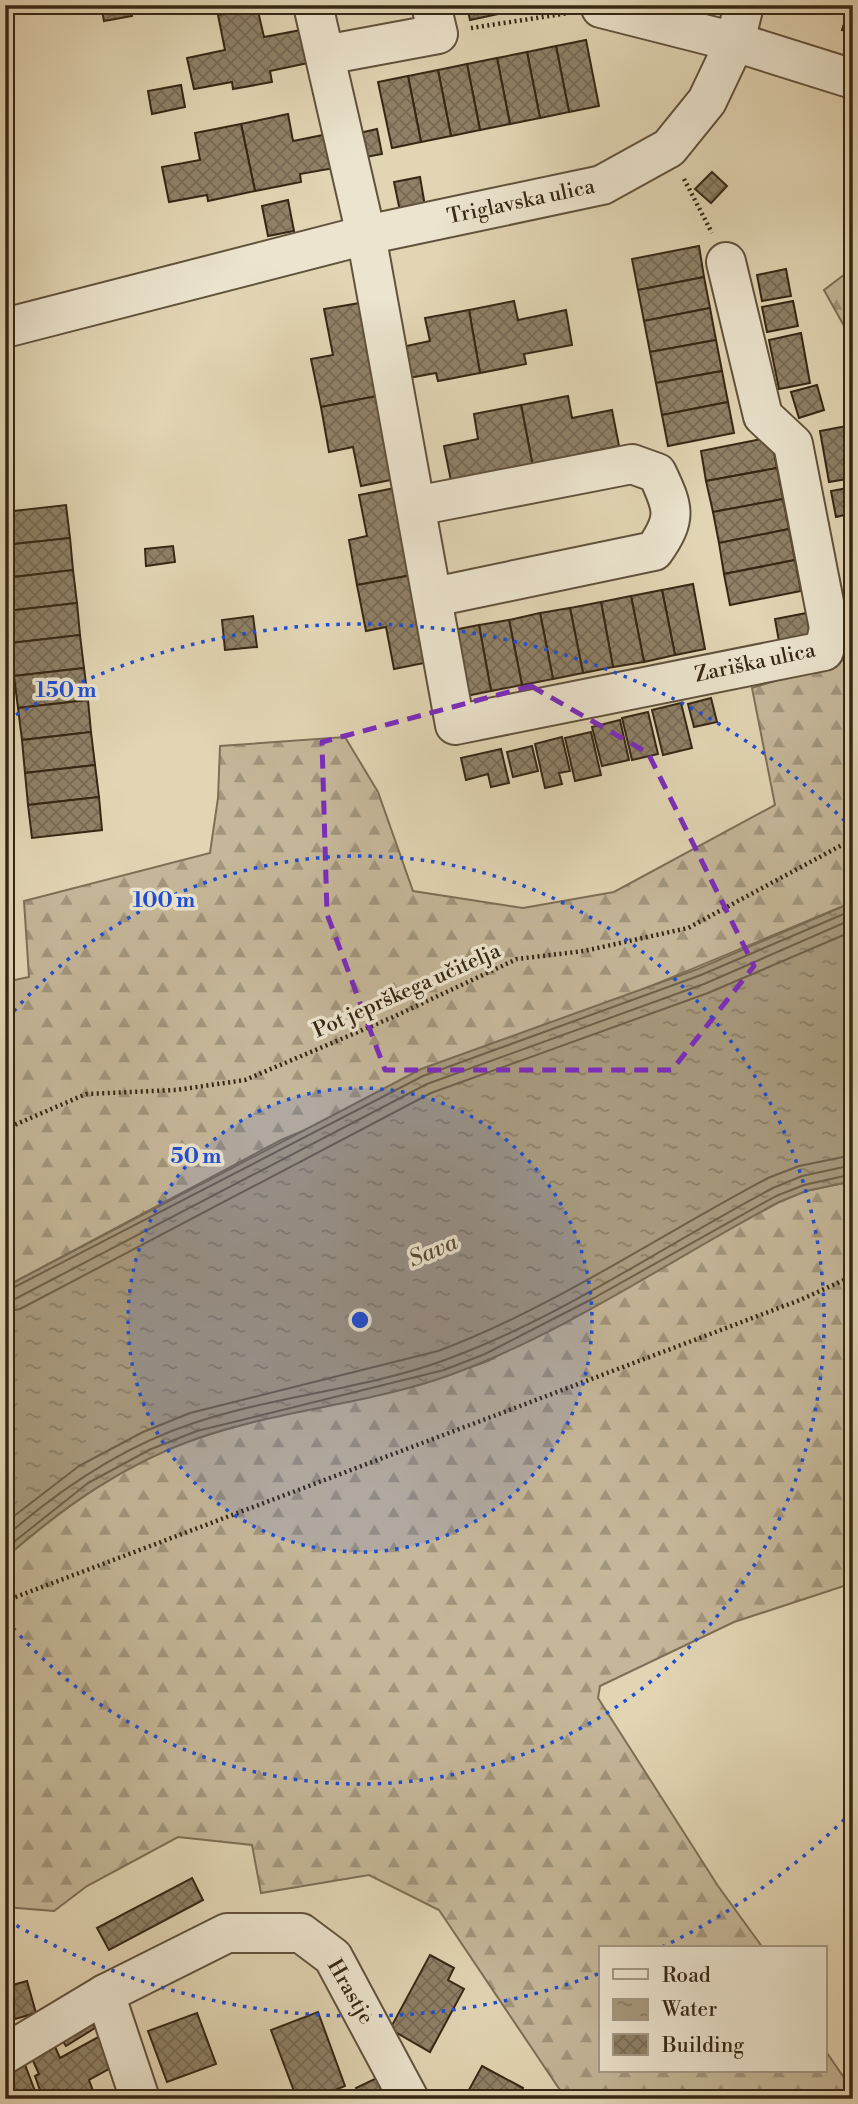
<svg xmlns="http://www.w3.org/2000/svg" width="858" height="2104" viewBox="0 0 858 2104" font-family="'Libre Bodoni',serif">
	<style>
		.forest { fill: url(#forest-firs); stroke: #7e6f56; stroke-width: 2 }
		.water { fill: url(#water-ripples); stroke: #7a6c54; stroke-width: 2 }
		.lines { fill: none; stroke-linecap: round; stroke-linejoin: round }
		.shore { stroke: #6f6049; stroke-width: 2 }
		.building { fill: url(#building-cross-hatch); stroke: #362714; stroke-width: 2 }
		.minor-casing { stroke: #61523c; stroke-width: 42 }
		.path { stroke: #362714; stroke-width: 4.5; stroke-dasharray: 2 3.5; stroke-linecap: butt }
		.minor { stroke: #ece4ce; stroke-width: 38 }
		.marked { fill: none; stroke: #7b2cbf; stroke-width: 5; stroke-dasharray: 14 9; stroke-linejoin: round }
		.ring { fill: none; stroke: #1d4ed8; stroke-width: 3.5; stroke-dasharray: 3.5 7 }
		.labels { text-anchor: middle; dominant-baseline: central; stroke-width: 7; stroke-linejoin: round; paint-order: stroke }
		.street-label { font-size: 21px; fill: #362714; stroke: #ece4ce }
		.water-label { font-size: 23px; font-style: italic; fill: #584a34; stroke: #ece4ce }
		.centre { fill: #1d4ed8; stroke: #ece4ce; stroke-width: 3.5 }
		.ring-label { font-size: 21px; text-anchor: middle; font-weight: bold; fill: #1d4ed8; stroke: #ece4ce; stroke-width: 7; stroke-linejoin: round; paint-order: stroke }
	</style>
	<defs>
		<pattern id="forest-firs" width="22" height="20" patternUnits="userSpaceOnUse" patternTransform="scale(1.75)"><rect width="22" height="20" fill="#c5b799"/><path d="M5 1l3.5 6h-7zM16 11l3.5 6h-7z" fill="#a1957c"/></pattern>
		<pattern id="water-ripples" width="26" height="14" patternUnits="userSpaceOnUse" patternTransform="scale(1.75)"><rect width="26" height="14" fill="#a89a7e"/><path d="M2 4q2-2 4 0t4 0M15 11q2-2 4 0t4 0" fill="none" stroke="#8a7e66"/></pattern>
		<pattern id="building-cross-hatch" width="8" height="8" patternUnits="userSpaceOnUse" patternTransform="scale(1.75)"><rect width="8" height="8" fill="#8f8167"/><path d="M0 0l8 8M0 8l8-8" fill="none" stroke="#766a54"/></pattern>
	</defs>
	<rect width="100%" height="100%" fill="#e2d5b4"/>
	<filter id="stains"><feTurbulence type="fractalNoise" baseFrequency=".00286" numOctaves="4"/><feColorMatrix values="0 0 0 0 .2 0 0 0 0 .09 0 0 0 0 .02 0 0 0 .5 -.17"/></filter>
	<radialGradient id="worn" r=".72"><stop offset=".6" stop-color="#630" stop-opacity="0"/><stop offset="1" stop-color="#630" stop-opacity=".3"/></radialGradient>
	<g class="forest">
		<polygon points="853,268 853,342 824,290"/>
		<polygon points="853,657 853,902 281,1140 5,1287 5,982 29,977 24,901 210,853 218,798 220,746 345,737 378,792 413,891 523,908 614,892 775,805 752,688"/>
		<path d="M853,1181V1583L734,1622L600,1686L598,1698L718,1886L763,1948H601V2071H825V2050L853,2091V2099H566L439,1910L369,1875L261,1893L252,1845L178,1837L87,1886L54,1911L5,1907V1558C63,1508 125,1462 199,1438C294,1406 394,1396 488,1361L779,1202L806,1191Z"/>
	</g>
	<path class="water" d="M853,902V1181L806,1191L779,1202C670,1260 567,1332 450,1375C370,1404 279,1410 198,1438C124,1464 63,1507 5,1558V1287L421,1069L698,969Z"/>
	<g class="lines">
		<g class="shore">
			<polyline points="5,1292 423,1076 701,975 853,910"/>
			<polyline points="5,1301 15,1299 427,1084 704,984 853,919"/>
			<polyline points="5,1312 20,1309 431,1093 708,993 853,931"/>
			<path d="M5,1523L79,1466L143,1432L190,1413L438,1351C555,1307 658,1236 768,1178L799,1166L853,1155"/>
			<path d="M5,1537C61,1488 123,1446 194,1423C274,1396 366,1389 445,1360C561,1318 664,1245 773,1188L802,1176L853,1165"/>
			<polyline points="5,1549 88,1483 151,1449 197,1431 444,1370 485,1354 592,1299 776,1196 804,1185 853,1174"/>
		</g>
	</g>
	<g class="building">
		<polygon points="101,5 130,5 132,16 104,21"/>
		<polygon points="467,5 541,5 470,20"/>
		<polygon points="850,5 853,5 853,33 842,30"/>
		<polygon points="257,7 264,37 301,30 308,63 270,71 272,82 233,89 232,82 194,89 187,58 225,50 218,15"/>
		<polygon points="586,40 599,106 569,112 556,46"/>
		<polygon points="556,46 569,112 540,118 527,52"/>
		<polygon points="527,52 540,118 510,124 497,58"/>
		<polygon points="497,58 510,124 480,130 467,64"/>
		<polygon points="467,64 480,130 451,136 438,70"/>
		<polygon points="438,70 451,136 421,142 408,76"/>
		<polygon points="408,76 421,142 392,148 378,82"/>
		<polygon points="181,85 185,107 152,114 148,91"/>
		<polygon points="288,114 293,141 333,133 340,167 300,174 301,182 255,191 241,124"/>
		<polygon points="241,124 255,191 208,201 207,195 169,202 162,167 200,160 195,133"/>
		<polygon points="377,129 382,154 360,158 355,134"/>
		<polygon points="712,172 727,186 711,203 695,189"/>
		<polygon points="420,177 425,206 400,211 394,182"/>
		<polygon points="288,200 294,231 268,236 262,206"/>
		<polygon points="699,246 704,277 638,290 632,259"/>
		<polygon points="786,269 791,296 762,301 757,275"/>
		<polygon points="704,277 710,308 644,321 638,290"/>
		<polygon points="514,301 518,320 566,310 572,345 524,354 526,364 480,373 469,310"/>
		<polygon points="793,301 798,326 767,332 762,307"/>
		<polygon points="360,303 387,394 321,407 311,359 333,355 324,309"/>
		<polygon points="710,308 716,340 650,352 644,321"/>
		<polygon points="469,310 480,373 438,381 436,373 403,379 397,348 430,341 425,318"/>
		<polygon points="801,333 810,383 779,389 769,340"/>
		<polygon points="716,340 722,371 656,383 650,352"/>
		<polygon points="722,371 728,402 662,415 656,383"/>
		<polygon points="817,385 824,410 799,418 791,392"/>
		<polygon points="387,394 396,479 361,486 353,447 329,452 321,407"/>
		<polygon points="568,396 572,418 612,410 619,446 579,454 581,462 534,472 521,405"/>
		<polygon points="728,402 734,433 668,446 662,415"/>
		<polygon points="521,405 534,472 451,481 444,446 478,439 474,414"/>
		<polygon points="852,425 853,478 829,482 820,431"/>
		<polygon points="771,437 777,468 706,481 701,451"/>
		<polygon points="777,468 783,499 713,512 706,481"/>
		<polygon points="853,487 853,513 836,517 831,491"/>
		<polygon points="395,488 418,574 357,585 349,540 367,536 359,495"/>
		<polygon points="783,499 789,529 719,543 713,512"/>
		<polygon points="66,505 70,538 5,545 5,512"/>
		<polygon points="789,529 795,560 724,574 719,543"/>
		<polygon points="70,538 73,570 5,578 5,545"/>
		<polygon points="173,546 175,562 146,566 145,549"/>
		<polygon points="853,547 853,578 852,579 846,548"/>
		<polygon points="795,560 801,591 730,605 724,574"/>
		<polygon points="73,570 77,603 7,611 5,578"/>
		<polygon points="418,574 429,662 394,669 386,627 366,631 357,585"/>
		<polygon points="693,584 705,649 675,655 662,590"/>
		<polygon points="662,590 675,655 644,662 631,596"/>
		<polygon points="631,596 644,662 613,667 601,602"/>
		<polygon points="601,602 613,667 583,673 570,608"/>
		<polygon points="77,603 80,635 11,643 7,611"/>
		<polygon points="570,608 583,673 553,679 540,613"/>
		<polygon points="812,612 818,640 780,647 775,619"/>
		<polygon points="540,613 553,679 522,685 509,620"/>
		<polygon points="253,616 257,647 225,650 222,620"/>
		<polygon points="509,620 522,685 491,691 479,625"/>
		<polygon points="479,625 491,691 461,697 448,631"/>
		<polygon points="80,635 84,668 14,676 11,643"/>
		<polygon points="84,668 88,700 18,708 14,676"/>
		<polygon points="711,698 717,722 694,727 688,704"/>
		<polygon points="88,700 91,732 22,740 18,708"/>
		<polygon points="681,703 692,748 663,755 652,710"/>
		<polygon points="648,712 658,754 632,760 622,718"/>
		<polygon points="620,720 629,760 602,766 592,727"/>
		<polygon points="91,732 95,765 25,773 22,740"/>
		<polygon points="591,732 601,775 575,781 565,738"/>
		<polygon points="562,737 570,771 559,773 562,784 545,788 535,744"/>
		<polygon points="532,746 538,771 513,777 507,752"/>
		<polygon points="501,749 509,783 491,787 488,774 466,780 461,758"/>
		<polygon points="95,765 99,797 28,805 25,773"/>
		<polygon points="99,797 102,830 32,838 28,805"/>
		<polygon points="192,1878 203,1900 109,1950 97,1928"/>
		<polygon points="430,1955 454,1968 448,1980 464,1989 430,2052 390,2029"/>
		<polygon points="27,1981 36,2013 8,2021 5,1987"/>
		<polygon points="318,2012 345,2086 313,2099 297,2099 271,2030"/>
		<polygon points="197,2013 216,2064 167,2082 148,2031"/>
		<polygon points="87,2014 95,2028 66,2046 57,2033"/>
		<polygon points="100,2036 116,2065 89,2080 96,2099 43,2099 35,2076 39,2074 29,2052 53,2042 60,2058"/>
		<polygon points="24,2062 38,2099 5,2099 5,2069"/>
		<polygon points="482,2066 523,2088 517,2099 464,2099"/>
		<polygon points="381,2076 392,2099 361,2099 356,2088"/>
	</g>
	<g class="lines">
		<defs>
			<g id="minor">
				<polyline points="313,5 366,235 455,725 824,651 829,628 793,444 763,416 726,262"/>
				<polyline points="601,5 601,8 735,42 853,79"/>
				<polyline points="325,55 438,34 431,5"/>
				<polyline points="5,328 366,235 602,185 669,148 707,101 735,42 744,5"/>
				<path d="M416,506L632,464L657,473C674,509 677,518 654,551L434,597"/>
				<polyline points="105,1994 140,2099"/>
				<polyline points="5,2054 105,1994 227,1933 301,1933 333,1957 409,2099"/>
			</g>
		</defs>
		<use href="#minor" class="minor-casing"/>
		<g class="path">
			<polyline points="471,28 569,13"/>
			<polyline points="684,179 712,233"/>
			<polyline points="5,1129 86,1094 176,1090 245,1080 393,1017 517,959 584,951 688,928 853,839"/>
			<polyline points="5,1601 800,1300 853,1276"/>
		</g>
		<use href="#minor" class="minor"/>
	</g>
	<path class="marked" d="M531,686L648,753L754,966L672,1070H385L327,914L322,742Z"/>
	<circle cx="360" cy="1320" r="232" fill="#1d4ed8" fill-opacity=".12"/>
	<g class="ring">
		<circle cx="360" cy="1320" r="232"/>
		<path d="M7 1019A464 464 0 1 1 7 1621"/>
		<path d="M852 1812A696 696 0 0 1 660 1948M598 1974A696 696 0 0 1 7 1920M7 720A696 696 0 0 1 852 828"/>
	</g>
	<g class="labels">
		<g class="street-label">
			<text transform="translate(521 202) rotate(-12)">Triglavska ulica</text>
			<text transform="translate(755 663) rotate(-12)">Zariška ulica</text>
			<text transform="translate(407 991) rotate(-24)">Pot jeprškega učitelja</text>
			<text transform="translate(350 1992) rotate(60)">Hrastje</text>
		</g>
		<g class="water-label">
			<text transform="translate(433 1251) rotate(-23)">Sava</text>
		</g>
	</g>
	<circle cx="360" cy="1320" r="10" class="centre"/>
	<g class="ring-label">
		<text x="66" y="697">150 m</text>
		<text x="164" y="907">100 m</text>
		<text x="196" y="1163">50 m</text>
	</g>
	<rect width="858" height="2104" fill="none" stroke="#e2d5b4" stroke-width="28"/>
	<rect x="7" y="7" width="844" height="2090" fill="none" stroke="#362714" stroke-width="3.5"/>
	<rect x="14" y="14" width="830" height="2076" fill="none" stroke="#362714" stroke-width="2"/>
	<rect x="599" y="1946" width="228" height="126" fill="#ece4ce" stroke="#a39884" stroke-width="2"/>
	<rect x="613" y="1969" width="35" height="10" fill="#ece4ce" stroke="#a39884" stroke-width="2"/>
	<text x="662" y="1982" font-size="21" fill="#362714">Road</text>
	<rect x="613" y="1999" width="35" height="21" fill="url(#water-ripples)" stroke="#a39884" stroke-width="2"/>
	<text x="662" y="2016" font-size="21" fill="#362714">Water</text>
	<rect x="613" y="2034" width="35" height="21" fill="url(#building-cross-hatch)" stroke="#a39884" stroke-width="2"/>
	<text x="662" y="2052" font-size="21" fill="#362714">Building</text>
	<rect width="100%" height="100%" filter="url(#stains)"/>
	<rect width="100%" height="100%" fill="url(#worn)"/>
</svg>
